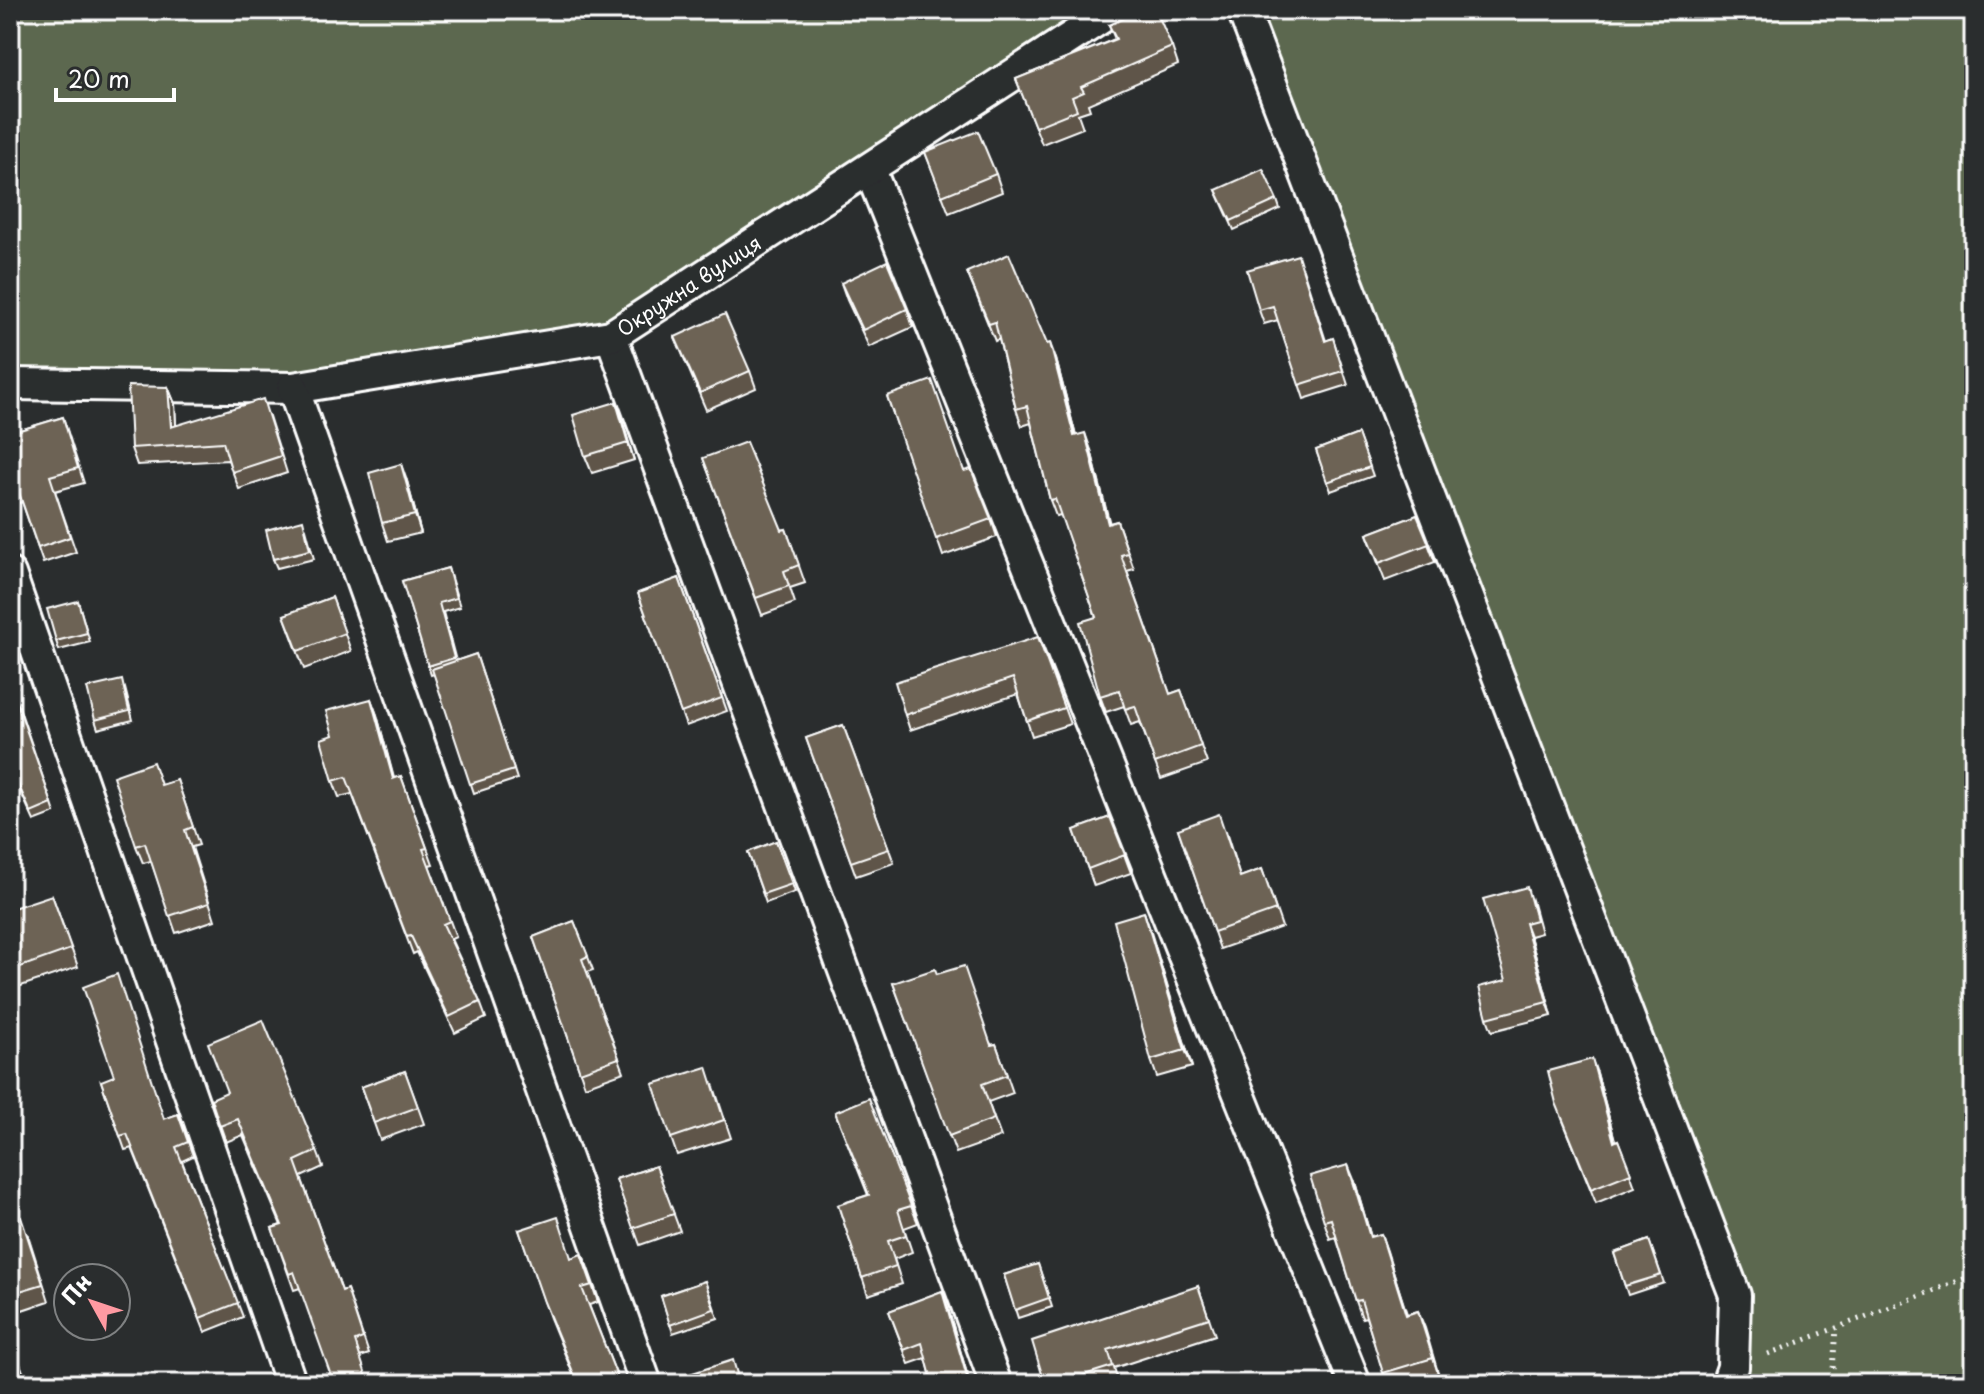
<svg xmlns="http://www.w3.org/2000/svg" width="1984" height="1394" viewBox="0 0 1984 1394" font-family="'Playpen Sans',sans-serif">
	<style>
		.green { fill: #5c6850; stroke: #aeb4a8; stroke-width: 2 }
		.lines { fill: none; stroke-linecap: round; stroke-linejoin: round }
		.street-casing { stroke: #fff; stroke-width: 36 }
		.path { stroke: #fff; stroke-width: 5; stroke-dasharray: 2 6; stroke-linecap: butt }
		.street { stroke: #2a2d2e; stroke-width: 30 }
		.wall { fill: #5e5548; stroke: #fff; stroke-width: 2 }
		.shaded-wall { fill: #4c453b; stroke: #fff; stroke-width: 2 }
		.building { fill: #6d6354; stroke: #fff; stroke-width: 2 }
		.labels { text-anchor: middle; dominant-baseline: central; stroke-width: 7; stroke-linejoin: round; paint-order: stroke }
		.street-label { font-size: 20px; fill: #fff; stroke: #2a2d2e }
	</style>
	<rect width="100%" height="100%" fill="#2a2d2e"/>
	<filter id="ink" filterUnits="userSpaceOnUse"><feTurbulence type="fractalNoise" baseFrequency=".0125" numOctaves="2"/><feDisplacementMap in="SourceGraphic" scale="16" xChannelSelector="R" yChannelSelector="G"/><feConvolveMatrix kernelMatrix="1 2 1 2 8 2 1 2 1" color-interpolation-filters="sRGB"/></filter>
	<g filter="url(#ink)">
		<g class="green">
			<polygon points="10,10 1113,10 611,336 293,388 10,384"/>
			<polygon points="1243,10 1974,10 1974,1384 1727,1384 1734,1295"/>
		</g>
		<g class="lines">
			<defs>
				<g id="street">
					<polyline points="1243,10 1735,1295 1733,1367 1727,1384"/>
					<polyline points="870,170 1355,1384"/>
					<polyline points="611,336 996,1384"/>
					<path id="s1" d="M10,384L293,388L611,336L1113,10"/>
					<polyline points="293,388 646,1384"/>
					<polyline points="10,574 291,1384"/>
				</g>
			</defs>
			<use href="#street" class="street-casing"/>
			<g class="path">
				<polyline points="1768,1354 1974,1275"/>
				<polyline points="1832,1384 1836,1328"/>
			</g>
			<use href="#street" class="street"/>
		</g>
		<g class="wall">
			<polygon points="1109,25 1172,47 1178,65 1088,104 1090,110 1078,114 1083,128 1042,144 1016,79 1115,39"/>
			<polygon points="925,152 996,174 1002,192 949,213"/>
			<polygon points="1216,190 1277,200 1280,209 1234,230"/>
			<polygon points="1303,269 1326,341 1333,338 1348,385 1304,399 1278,320 1264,324 1259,310"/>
			<polygon points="967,272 1047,344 1056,359 1076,436 1091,450 1109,523 1117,521 1134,569 1127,571 1170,694 1181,690 1207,763 1161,779 1140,722 1131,725 1124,706 1106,712 1100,696 1096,617 1061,515 1056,516 1050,500 1031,423 1022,426 1016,409 999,339 995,341"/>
			<polygon points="841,283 907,309 913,327 869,347 847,300"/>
			<polygon points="675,337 750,371 756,388 706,410"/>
			<polygon points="168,387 175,404 176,426 269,416 287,473 239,489 228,460 137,465 131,448"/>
			<polygon points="887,396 964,471 991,519 997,537 943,556"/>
			<polygon points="616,402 634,460 592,473 585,456"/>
			<polygon points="63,417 84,483 55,491 76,552 43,563 22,502 15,504 10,490 10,433"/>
			<polygon points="1358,434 1373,476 1331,491 1316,450"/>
			<polygon points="703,458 782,530 786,529 805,583 790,588 795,603 762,615"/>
			<polygon points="407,481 421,533 388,541 382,523"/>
			<polygon points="1417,515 1435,562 1385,581 1367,534"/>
			<polygon points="306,529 314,559 277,568 273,559"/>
			<polygon points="448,568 460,607 443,612 456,661 476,654 517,779 474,793 434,674 431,675 428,666 402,581"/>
			<polygon points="679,578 727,711 686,726 638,593"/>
			<polygon points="332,597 351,651 304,669 284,615"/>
			<polygon points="78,601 90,642 59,650 56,641"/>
			<polygon points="1038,637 1070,724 1032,736 1018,694 910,730 905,715"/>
			<polygon points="10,670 17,687 13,689 55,813 34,821 12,773 10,774"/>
			<polygon points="125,688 133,720 98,729 95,720"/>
			<polygon points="371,699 377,715 394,778 401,776 433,864 429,865 456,937 451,939 480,1002 486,1018 455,1033 417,952 413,954 352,794 339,797 333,781 333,735"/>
			<polygon points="843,725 894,863 856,876 806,738"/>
			<polygon points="177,780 199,845 192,847 215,920 176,933 151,861 143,863 136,846 161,785"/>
			<polygon points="1110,817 1131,873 1094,886 1074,830"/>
			<polygon points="1178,829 1226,832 1240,877 1262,869 1282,927 1220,949"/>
			<polygon points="776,841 795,892 766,903 748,852"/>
			<polygon points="52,895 78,967 18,987 10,965"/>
			<polygon points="1532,900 1541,933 1530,936 1552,1016 1492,1031 1487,1018 1506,980"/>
			<polygon points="1144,912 1192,1067 1157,1077 1151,1060"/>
			<polygon points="574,921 593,970 587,972 624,1072 585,1086 533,937"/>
			<polygon points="937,974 992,1045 996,1044 1013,1093 988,1102 1001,1137 956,1153 893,983"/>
			<polygon points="405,1071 424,1124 380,1140 361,1087"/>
			<polygon points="1597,1073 1615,1141 1618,1140 1635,1187 1596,1203 1561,1116"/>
			<polygon points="101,1081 165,1119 178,1114 193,1156 182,1161 243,1317 205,1332 132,1148 125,1150"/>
			<polygon points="713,1084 731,1138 677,1155 671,1138"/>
			<polygon points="211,1099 317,1151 323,1167 301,1177 342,1291 347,1289 369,1354 360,1357 300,1288 294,1290 272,1228 281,1225 243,1135 226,1142"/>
			<polygon points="835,1112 911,1206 918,1223 904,1228 912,1252 894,1259 902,1284 868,1295 838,1205 868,1195"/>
			<polygon points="656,1166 680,1231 640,1245 616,1179"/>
			<polygon points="1355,1182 1371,1237 1381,1234 1407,1314 1418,1311 1439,1376 1412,1384 1387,1384 1366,1317 1362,1318 1356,1301 1336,1237 1330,1239 1324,1221"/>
			<polygon points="10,1221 28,1235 49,1301 10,1314"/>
			<polygon points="519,1230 572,1258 587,1271 598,1302 589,1305 620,1384 577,1384 550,1318"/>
			<polygon points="1649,1240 1664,1283 1628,1295 1614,1253"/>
			<polygon points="1038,1264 1052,1307 1018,1318 1004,1275"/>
			<polygon points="705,1281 718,1318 673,1333 661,1296"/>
			<polygon points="1198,1286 1215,1335 1114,1368 1119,1384 1045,1384"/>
			<polygon points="942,1291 947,1305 970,1384 933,1384 926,1358 909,1364 889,1311"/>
			<polygon points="10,1337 26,1380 14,1384 10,1384"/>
		</g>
		<g class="shaded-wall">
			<polygon points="1050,343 1056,359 1080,452 1074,436"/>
			<polygon points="168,387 175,404 177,445 171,427"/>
			<polygon points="616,402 622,419 634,460 628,443"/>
			<polygon points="1085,433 1091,450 1114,540 1108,524"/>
			<polygon points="401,464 407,481 421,533 415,515"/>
			<polygon points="371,699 377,715 398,795 393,779"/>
			<polygon points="1144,912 1150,929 1192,1067 1185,1050"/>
			<polygon points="1525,923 1530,936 1552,1016 1547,1002"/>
			<polygon points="1592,1059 1597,1073 1619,1155 1614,1142"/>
			<polygon points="1348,1165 1355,1182 1376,1255 1370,1237"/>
			<polygon points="1381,1234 1387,1251 1412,1332 1406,1315"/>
			<polygon points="942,1291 947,1305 970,1384 969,1384"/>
			<polygon points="1418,1311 1425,1328 1439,1376 1433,1358"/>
		</g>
		<g class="building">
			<polygon points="1143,10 1156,10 1172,47 1081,87 1084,92 1072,97 1077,110 1035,127 1016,79 1116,39 1109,25"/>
			<polygon points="978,131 996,174 942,196 925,152"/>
			<polygon points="1263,169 1277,200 1231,221 1216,190"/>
			<polygon points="1009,254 1047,344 1050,343 1074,436 1085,433 1108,524 1117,521 1128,553 1121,555 1170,694 1181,690 1201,746 1155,763 1135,706 1125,709 1119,690 1100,696 1080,622 1096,617 1055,499 1050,500 1027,406 1016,409 995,322 989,324 967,272"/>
			<polygon points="1298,255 1325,341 1333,338 1343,371 1299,385 1273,306 1259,310 1247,270"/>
			<polygon points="887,261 907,309 863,330 841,283"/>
			<polygon points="725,314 750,371 700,393 675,337"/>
			<polygon points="932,380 964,471 971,469 991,519 936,539 887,396"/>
			<polygon points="128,386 168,387 171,427 263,399 281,456 232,472 223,442 131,448"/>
			<polygon points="616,402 628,443 585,456 573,415"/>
			<polygon points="63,417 78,468 50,476 70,537 38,548 17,487 10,489 10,433"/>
			<polygon points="1358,434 1370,467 1327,482 1316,450"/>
			<polygon points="746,442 782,530 786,529 799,565 784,571 789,586 756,598 703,458"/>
			<polygon points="401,464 415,515 382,523 369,473"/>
			<polygon points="1417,515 1429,544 1379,563 1367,534"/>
			<polygon points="303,520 310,550 273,559 266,530"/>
			<polygon points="448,568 456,598 439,603 454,658 428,666 402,581"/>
			<polygon points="679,578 722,698 681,713 638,593"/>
			<polygon points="332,597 345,633 298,651 284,615"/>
			<polygon points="78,601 87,633 56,641 47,609"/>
			<polygon points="1038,637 1064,708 1027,721 1013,678 905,715 895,682"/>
			<polygon points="476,654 514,770 470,784 432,669"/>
			<polygon points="10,670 14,678 10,680"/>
			<polygon points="122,680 129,711 95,720 87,688"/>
			<polygon points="10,683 52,804 31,813 10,766"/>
			<polygon points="371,699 393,779 401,776 427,848 423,849 450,921 443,924 480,1002 449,1017 411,936 407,937 346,777 333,781 321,739 333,735 326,711"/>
			<polygon points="843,725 889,849 851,862 806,738"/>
			<polygon points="153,762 161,785 177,780 193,827 185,830 209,903 169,916 145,843 136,846 113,776"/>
			<polygon points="1219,814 1240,877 1262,869 1276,910 1214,932 1178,829"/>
			<polygon points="1110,817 1125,855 1088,869 1074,830"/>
			<polygon points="776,841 792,884 763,894 748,852"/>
			<polygon points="1527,887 1536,920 1525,923 1547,1002 1487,1018 1479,987 1506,980 1483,899"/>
			<polygon points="52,895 71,949 12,970 10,965 10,909"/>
			<polygon points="1144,912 1185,1050 1151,1060 1114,921"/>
			<polygon points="574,921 588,956 582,959 619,1058 580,1072 533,937"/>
			<polygon points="964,966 991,1045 996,1044 1007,1075 982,1084 994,1119 949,1136 893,983 935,969 937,974"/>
			<polygon points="117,974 164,1119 178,1114 188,1142 176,1147 238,1303 200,1318 127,1134 120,1136 101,1081 114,1076 83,987"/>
			<polygon points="263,1020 317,1151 295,1161 342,1291 347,1289 363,1338 355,1341 369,1384 334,1384 294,1272 289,1274 272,1228 282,1225 238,1119 220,1126 211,1099 227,1092 208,1043"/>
			<polygon points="1592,1059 1614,1142 1618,1140 1631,1173 1591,1189 1556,1103 1548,1071"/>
			<polygon points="707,1067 724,1120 671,1138 653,1084"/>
			<polygon points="405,1071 418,1107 374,1123 361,1087"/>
			<polygon points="869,1098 911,1206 898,1210 906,1235 888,1241 896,1266 862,1278 838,1205 869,1195 835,1112"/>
			<polygon points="1348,1165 1370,1237 1381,1234 1406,1315 1418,1311 1433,1358 1383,1373 1361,1300 1356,1301 1331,1219 1324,1221 1310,1176"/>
			<polygon points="656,1166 674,1214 633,1228 616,1179"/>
			<polygon points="21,1217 43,1284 10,1294 10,1221"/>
			<polygon points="558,1217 571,1258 581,1254 592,1285 582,1288 620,1384 578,1384 544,1302 519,1230"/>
			<polygon points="1649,1240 1661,1275 1625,1286 1614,1253"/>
			<polygon points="1038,1264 1049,1298 1015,1310 1004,1275"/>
			<polygon points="705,1281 714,1309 670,1325 661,1296"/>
			<polygon points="1198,1286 1209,1318 1108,1350 1113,1366 1056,1384 1045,1384 1032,1341"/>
			<polygon points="942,1291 969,1384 933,1384 922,1343 904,1350 889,1311"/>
			<polygon points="10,1337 20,1362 10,1366"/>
			<polygon points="733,1360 740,1384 658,1384"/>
		</g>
	</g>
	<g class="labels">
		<g class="street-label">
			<text stroke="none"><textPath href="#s1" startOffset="698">Окружна вулиця</textPath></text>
		</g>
	</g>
	<rect width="1984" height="1394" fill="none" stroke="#2a2d2e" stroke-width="40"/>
	<rect x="20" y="20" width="1944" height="1354" fill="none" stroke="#fff" stroke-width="3" filter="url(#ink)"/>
	<g transform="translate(92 1302) rotate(310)"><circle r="38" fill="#2a2d2e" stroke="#7f8182" stroke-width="2"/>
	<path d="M0-6L14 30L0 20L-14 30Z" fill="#ff9aa2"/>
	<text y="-12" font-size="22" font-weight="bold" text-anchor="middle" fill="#ffffff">Пн</text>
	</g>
	<path d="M56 88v12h118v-12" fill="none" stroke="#ffffff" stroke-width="4"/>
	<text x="68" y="88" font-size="24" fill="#ffffff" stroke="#2a2d2e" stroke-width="6" paint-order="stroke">20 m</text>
</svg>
